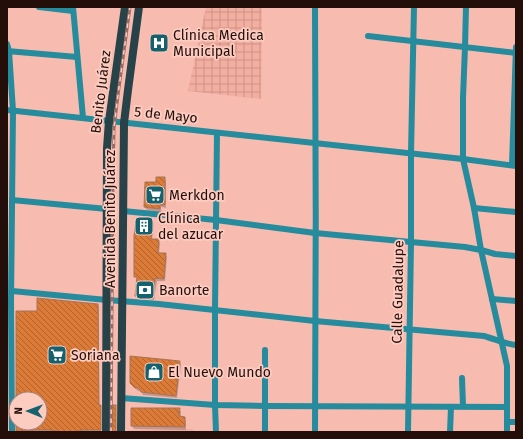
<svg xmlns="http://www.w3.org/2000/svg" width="523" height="439" viewBox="0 0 523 439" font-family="'Fira Sans',sans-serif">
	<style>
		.built { fill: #f2aea0 }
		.industrial { fill: url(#industrial-grid) }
		.shadow { fill: #0003 }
		.building { fill: url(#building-back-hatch); stroke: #a47458 }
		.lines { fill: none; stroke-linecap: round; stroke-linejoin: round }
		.minor { stroke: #258b9d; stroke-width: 6 }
		.major { stroke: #274248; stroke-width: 8 }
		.rail-casing { stroke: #976c64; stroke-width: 3 }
		.rail { stroke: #fdccc1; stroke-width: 1.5; stroke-dasharray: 4.5; stroke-linecap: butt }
		.labels { text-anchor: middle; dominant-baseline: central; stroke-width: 3.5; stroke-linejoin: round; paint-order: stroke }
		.poi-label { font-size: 14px; fill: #230e0a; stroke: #fdccc1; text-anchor: start }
		.street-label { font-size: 14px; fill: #230e0a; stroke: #fdccc1 }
	</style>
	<defs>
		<pattern id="industrial-grid" width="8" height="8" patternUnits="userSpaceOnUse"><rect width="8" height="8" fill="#f2aea0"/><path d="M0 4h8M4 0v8" fill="none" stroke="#cf9488"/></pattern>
		<pattern id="building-back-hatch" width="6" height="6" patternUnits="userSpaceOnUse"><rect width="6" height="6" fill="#dc7a37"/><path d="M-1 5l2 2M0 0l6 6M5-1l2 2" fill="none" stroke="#b2622d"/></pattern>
	</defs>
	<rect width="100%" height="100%" fill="#f8bbaf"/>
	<polygon class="built" points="193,429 193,432 128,432 128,430"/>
	<polygon class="industrial" points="206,7 262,7 261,99 188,91"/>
	<g class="shadow">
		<polygon points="164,178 166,181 166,208 161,207 161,212 147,210 145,207 157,183"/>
		<polygon points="152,223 154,225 152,240 158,240 160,243 159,254 165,254 167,257 165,281 157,281 154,300 138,298 136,296 137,279 135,276"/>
		<polygon points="98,305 99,307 99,406 101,408 101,432 18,432 17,423 40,423 40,399 17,399 39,312"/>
		<polygon points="180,362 181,365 177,398 143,395 141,391 138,391 133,386"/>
		<polygon points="179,409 181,412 181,417 184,418 186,421 186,430 134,429 132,426"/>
	</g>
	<g class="building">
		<polygon points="156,177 165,177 165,205 160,205 160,209 144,207 145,182 156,182"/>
		<polygon points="136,220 153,222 151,239 159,239 158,253 166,253 164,279 155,278 153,298 135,296 137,277 134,277 134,236"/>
		<polygon points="37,298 98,304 99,405 101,405 101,430 83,430 74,432 59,432 51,430 33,430 33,431 16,431 16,423 40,423 40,399 16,399 16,311 37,311"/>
		<polygon points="130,356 180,361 176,396 141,392 139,388 135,388 130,383"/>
		<rect x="112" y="405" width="4" height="27"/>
		<polygon points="131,408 180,408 179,416 185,417 185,427 131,426"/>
	</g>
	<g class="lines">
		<g class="minor">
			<polyline points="39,7 73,11"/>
			<polyline points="73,7 83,118"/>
			<path d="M315,7C316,149 316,290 315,432"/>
			<polyline points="466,7 465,47 463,98 463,159 474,208 481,250 507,366 507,432"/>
			<polyline points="368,36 516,53"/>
			<polyline points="7,44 9,51 13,111 11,302 12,432"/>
			<polyline points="7,51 77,57"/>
			<polyline points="7,110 463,159 516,166"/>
			<polyline points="512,165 516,47"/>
			<polyline points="12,200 107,209"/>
			<polyline points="474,208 516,212"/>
			<polyline points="123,211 216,220 315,233 411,242 465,247 481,250 495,254 516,256"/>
			<path d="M12,291L107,300L159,304L315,321L484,336C495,339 505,344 516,345"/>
			<polyline points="492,299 516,301"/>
			<polyline points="462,378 463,406"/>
			<polyline points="121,398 215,405 265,406 507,407"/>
			<polyline points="507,422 516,422"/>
			<polyline points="216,432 215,405 215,310 217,133"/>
			<polyline points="265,432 265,350"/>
			<polyline points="408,432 411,242 411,153 414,7"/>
			<polyline points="450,432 451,407"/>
		</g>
		<g class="major">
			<polyline points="106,432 107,148 109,121 125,7"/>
			<polyline points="121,432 124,123 128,90 139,7"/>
		</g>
		<defs>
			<polyline id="rail" points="111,432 113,177 114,128 118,95 130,7"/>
		</defs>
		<use href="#rail" class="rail-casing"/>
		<use href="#rail" class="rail"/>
	</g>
	<defs>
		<symbol id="hospital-square" viewBox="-11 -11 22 22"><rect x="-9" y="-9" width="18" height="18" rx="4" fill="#16616e" stroke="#fdccc1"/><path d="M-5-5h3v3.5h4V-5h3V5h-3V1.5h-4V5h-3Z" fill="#fff"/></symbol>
		<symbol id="supermarket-square" viewBox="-11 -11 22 22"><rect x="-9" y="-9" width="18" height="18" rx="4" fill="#16616e" stroke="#fdccc1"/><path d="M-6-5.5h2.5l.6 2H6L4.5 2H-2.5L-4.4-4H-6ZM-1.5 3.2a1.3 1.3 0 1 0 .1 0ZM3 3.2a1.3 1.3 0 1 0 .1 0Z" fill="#fff"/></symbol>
		<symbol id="building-square" viewBox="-11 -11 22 22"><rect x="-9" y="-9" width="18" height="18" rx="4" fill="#16616e" stroke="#fdccc1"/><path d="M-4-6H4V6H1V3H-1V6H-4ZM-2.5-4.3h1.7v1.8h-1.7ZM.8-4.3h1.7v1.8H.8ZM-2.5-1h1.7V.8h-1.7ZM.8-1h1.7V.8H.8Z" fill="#fff"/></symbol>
		<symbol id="bank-square" viewBox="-11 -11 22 22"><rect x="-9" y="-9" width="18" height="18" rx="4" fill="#16616e" stroke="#fdccc1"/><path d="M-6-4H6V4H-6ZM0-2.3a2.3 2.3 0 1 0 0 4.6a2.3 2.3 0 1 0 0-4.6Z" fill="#fff"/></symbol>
		<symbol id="shop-square" viewBox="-11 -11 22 22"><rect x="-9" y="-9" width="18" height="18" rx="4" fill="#16616e" stroke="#fdccc1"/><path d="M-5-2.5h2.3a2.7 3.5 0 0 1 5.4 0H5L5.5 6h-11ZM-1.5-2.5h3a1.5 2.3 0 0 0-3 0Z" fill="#fff"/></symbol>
	</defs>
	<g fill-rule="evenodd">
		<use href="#hospital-square" x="148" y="32" width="22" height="22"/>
		<use href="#supermarket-square" x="144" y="184" width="22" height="22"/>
		<use href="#building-square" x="133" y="215" width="22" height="22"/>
		<use href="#bank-square" x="134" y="279" width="22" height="22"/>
		<use href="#supermarket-square" x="46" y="344" width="22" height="22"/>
		<use href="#shop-square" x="143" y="361" width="22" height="22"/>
	</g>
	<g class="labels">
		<g class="poi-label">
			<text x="173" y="35">Clínica Medica<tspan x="173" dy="16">Municipal</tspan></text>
			<text x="169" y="195">Merkdon</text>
			<text x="158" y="218">Clínica<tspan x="158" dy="16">del azucar</tspan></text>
			<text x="159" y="290">Banorte</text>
			<text x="71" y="355">Soriana</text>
			<text x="168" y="372">El Nuevo Mundo</text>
		</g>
		<g class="street-label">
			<text transform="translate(101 92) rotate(-83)">Benito Juárez</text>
			<text transform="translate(166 115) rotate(6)">5 de Mayo</text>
			<text transform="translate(110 219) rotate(-90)">Avenida Benito Juárez</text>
			<text transform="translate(398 292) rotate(-89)">Calle Guadalupe</text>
		</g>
	</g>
	<rect width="523" height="439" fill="none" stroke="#230e0a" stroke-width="16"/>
	<g transform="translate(28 411) rotate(271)"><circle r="19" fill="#fdccc1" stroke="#a68078"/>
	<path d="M0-3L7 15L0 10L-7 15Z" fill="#16616e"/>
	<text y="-6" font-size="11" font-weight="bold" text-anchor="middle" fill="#230e0a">N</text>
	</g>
</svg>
